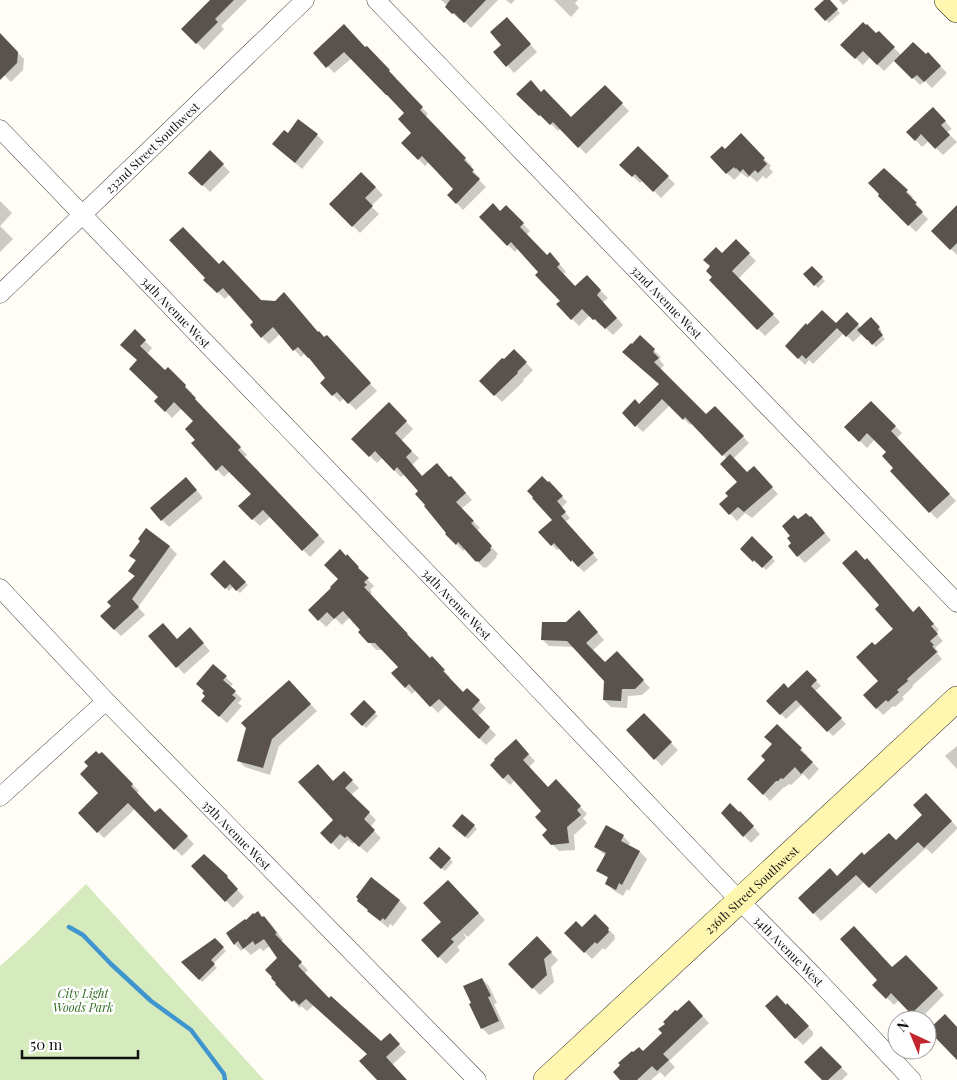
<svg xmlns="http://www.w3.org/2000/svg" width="957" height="1080" viewBox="0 0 957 1080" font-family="'Playfair Display',serif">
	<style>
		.green { fill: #d5ebbd }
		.shadow { fill: #0003 }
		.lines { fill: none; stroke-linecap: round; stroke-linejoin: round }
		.stream { stroke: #3f96cf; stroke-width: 4.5 }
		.building { fill: #5a524d }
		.street-casing { stroke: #444; stroke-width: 19 }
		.secondary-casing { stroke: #333; stroke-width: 26 }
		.street { stroke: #fff; stroke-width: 18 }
		.secondary { stroke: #fff6b0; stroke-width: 25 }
		.labels { text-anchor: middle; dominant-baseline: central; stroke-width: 5; stroke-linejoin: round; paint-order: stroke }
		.street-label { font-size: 12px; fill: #111; stroke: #fff }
		.park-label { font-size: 12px; font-style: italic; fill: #2f6b1f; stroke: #fff }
	</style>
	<rect width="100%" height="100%" fill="#fffdf5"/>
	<polygon class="green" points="86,884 264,1080 0,1080 0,966 28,941"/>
	<g class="shadow">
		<polygon points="213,0 247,0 221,26 224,29 204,50 183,29"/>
		<polygon points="441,0 498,0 471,28 462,19 460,20 446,7 447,5"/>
		<polygon points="506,0 515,0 511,4"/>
		<polygon points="554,0 578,0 575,3 579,8 571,17"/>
		<polygon points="825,0 828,0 840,13 829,23 816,9"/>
		<polygon points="839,0 849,0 843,5"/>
		<polygon points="514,26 537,52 514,73 495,52 503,45"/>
		<polygon points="879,33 901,55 926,56 928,54 947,73 932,88 925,81 920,85 895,60 884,71 870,57 863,65 842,45 876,35"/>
		<polygon points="0,35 24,59 23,70 11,82 0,71"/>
		<polygon points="366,49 373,55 396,78 394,79 428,114 425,117 472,166 470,168 480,178 478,179 486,187 463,210 449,195 455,189 429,162 425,166 403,143 413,133 406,113 352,58 334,73 315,53"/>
		<polygon points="605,87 629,111 586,154 561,128 558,131 548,121 547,122 518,94 541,93 571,119"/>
		<polygon points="933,109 952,129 947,132 957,142 943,155 929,141 922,147 908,132"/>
		<polygon points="288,134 317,135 324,142 302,169 274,144"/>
		<polygon points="741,135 771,166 769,168 773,172 766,179 763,176 757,182 750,176 748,178 741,173 734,180 711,157 725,151"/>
		<polygon points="638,147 675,184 661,198 643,180 640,183 621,165"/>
		<polygon points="210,152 230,172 210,192 190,173"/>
		<polygon points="884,169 913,197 911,199 922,210 921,212 928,219 916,232 879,196"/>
		<polygon points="361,173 383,195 371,206 379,214 360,233 331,204"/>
		<polygon points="0,201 12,213 0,226"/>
		<polygon points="506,207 530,231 526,235 547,256 557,261 566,272 563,274 576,288 594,284 608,298 603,302 623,325 613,335 603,325 601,326 590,315 579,326 558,304 561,302 540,272 518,248 515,252 480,217 500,212"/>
		<polygon points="957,209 957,255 933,231"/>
		<polygon points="0,226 13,239 0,252"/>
		<polygon points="736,241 756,261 738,279 780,322 765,336 710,280 714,277 722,255"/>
		<polygon points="219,266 260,302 319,333 333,344 377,391 356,410 344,398 340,402 322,383 327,379 305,353 301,357 280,334 269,344 251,326 255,322 230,294 225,299 205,280"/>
		<polygon points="812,268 825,281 818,288 805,274"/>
		<polygon points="847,314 861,328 871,319 882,331 880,333 885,339 876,347 871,342 870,343 862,334 853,342 844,333 813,364 809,360 805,365 786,346 836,325"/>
		<polygon points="640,337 661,357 659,359 664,365 660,370 706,416 715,407 749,443 733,459 747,474 760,475 778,494 752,518 745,513 737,521 721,504 730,496 738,482 727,459 692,423 690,425 670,405 643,432 623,413 639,405 661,384 632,346"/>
		<polygon points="145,341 152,348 147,354 165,372 168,369 192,393 191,395 202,406 201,407 247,455 244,457 325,542 310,557 271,516 260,526 240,506 253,494 230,471 224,477 192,443 197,440 195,421 182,408 172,418 156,401 160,397 139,361 129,352"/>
		<polygon points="514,351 533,370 523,380 524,381 502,402 481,381"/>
		<polygon points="871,402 902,433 896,439 956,501 937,519 892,471 895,469 888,452 875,439 867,448 846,427"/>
		<polygon points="389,404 413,429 401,441 419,458 412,465 422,477 450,478 458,484 472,500 461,509 480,528 476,531 498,554 496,556 497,557 486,568 485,567 484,568 465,549 463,551 447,534 427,505 420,491 405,474 401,477 382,458 377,463 353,439"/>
		<polygon points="549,483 567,502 561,508 570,518 565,522 598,560 584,572 572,561 560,548 557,550 552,545 554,520 548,484"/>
		<polygon points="193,486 203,498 169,527 162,520"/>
		<polygon points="799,521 818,525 831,540 805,563 789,547 793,543 792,536"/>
		<polygon points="146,529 170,547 177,554 138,607 145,615 121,636 114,629 113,606 135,577 129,571 136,561 131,556 142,541"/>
		<polygon points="752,538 775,561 766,570 758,562 757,564 741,549"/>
		<polygon points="347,556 365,574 364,576 374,586 370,590 372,592 370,595 430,660 439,665 450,677 449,679 463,694 467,690 486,708 478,716 496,735 486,745 446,705 438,713 416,690 412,694 392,674 399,667 383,650 376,650 369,642 362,630 350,617 342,625 335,618 326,627 309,610 340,579"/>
		<polygon points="224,562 248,585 240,593 233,587 229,591 212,574"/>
		<polygon points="913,613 925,614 939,630 936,633 943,641 935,648 939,652 937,653 942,659 912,686 913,687 902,697 904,699 895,707 893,706 883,715 865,695 880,681 875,647"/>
		<polygon points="586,619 604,640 592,651 605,664 624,660 650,688 642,695 628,696 627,708 611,707 604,700 605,680 574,647 549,646 542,639 566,623"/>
		<polygon points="150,636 177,640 197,636 210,651 184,674"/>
		<polygon points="213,666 233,684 230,687 242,699 238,703 242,706 227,723 210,708 207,697"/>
		<polygon points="807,671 821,686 815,691 846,724 833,736 802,704 786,719 768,701 789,689"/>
		<polygon points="296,689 317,711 279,746 270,775 245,767 238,760"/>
		<polygon points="364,702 378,716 366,728 352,714"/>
		<polygon points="644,715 678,750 662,766 628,730"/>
		<polygon points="777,725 808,756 807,757 819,769 809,780 803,774 791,785 789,784 785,787 784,787 770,801 749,779 767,760 774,745"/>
		<polygon points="516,741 535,761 529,767 548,788 563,788 587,814 583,818 587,823 574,835 575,850 559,851 552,844 543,811 515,780 510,785 503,778"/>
		<polygon points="957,746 957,769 945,756"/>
		<polygon points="99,756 109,760 139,791 137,793 155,814 160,809 194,844 182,856 135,809 104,838 79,813 100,793"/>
		<polygon points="351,780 359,788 351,795 376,820 370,827 381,838 367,853 355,842 353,844 348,840 339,850 322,833 334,820 334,782"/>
		<polygon points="926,795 957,827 957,829 932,854 926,848 876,894 864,882 821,921 800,898 837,877 864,856 896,842 924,815"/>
		<polygon points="722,813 740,813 760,834 751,843"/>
		<polygon points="474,826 477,829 468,839 457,829"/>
		<polygon points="623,836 630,843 628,846 640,852 647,859 629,891 627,889 623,896 613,890 606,883 609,879 598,870 606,856 595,847"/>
		<polygon points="439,849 453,862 445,871 431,858"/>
		<polygon points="193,866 227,877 234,884 233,885 244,897 233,908"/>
		<polygon points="371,879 400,901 407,908 393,926 390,924 388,928 369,911"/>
		<polygon points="448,882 485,920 468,937 463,933 466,938 457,947 460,950 446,964 423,940 443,922"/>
		<polygon points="595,915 615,936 614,938 615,939 605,950 603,948 592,959 566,933 582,929"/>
		<polygon points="264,917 271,924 283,940 280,942 308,970 304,974 329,1000 381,1043 389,1035 406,1052 392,1065 406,1080 378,1080 368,1055 314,1005 307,1011 301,1006 300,1008 277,984 279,958 270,946 263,951 260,948 251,955 244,948 241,951 235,944"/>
		<polygon points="537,938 558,960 551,967 554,982 540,995 510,964"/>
		<polygon points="215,940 226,951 213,964 217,968 202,982 183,962"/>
		<polygon points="906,956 944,995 919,1020 899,1000 894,1005 874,985"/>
		<polygon points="482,979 489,986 497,1003 494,1004 505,1028 489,1035 482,1028"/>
		<polygon points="689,1002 709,1023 669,1061 675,1067 665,1077 660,1072 651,1080 622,1080 643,1053 664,1033 677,1013"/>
		<polygon points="787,1005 813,1032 813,1035 803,1045 796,1038 786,1006"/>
		<polygon points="821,1048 848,1074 842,1080 824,1080"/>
	</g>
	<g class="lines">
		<polyline class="stream" points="69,927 83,935 111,964 151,1001 191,1030 224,1074 225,1080"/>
	</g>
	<g class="building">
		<polygon points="210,0 234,0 215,19 218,22 196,44 181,29"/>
		<polygon points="450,0 486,0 464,23 454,13 452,14 445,7"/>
		<polygon points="824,0 830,0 838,9 825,21 814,9"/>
		<polygon points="507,17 531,44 506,67 493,52 501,45 490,32"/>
		<polygon points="863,22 866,25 867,24 876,33 879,31 895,47 877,65 863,51 855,59 840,45"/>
		<polygon points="344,24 365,47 367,46 390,70 389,71 423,107 420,110 466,158 464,160 474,170 472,172 480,179 456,204 447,195 453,189 422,156 418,160 401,143 411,133 398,119 404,113 387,95 386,95 344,52 326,68 313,53"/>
		<polygon points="0,33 18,52 17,63 0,80"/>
		<polygon points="913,42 926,54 928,52 941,66 924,82 917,75 912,79 894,61"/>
		<polygon points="531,80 541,92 544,89 571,117 605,85 623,103 578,148 553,122 550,125 540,115 539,116 516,94"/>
		<polygon points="933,107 946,121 941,125 950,135 935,149 921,134 915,141 906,132"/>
		<polygon points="298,119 318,134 295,163 272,144 284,130 288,133"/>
		<polygon points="741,133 759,152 765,158 763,160 767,164 758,173 755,170 749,176 743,169 740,172 736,168 735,169 734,167 726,174 710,157 722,146 725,149"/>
		<polygon points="638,146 669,176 653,192 635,174 632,177 619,165"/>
		<polygon points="210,150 224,164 202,186 188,173"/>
		<polygon points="884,168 908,190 906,192 917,203 915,204 923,212 908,226 878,196 879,194 868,183"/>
		<polygon points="361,172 376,187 365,198 373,206 352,227 329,204"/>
		<polygon points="493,203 500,211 506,205 524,223 520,227 547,255 550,252 560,264 557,267 575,286 587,275 601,290 597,295 617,318 605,329 595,319 593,320 582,309 571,320 556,304 560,301 535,275 538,272 511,242 507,246 479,217"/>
		<polygon points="957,205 957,243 950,250 931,231"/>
		<polygon points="183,227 219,264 223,260 261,300 275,301 284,292 318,332 319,331 324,337 327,335 371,383 348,404 337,392 332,396 320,383 325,378 309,358 308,358 298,347 293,351 273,327 261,338 250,325 253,322 223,288 217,293 203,280 205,278 169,240"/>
		<polygon points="736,239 750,253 732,271 774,314 757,330 709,280 712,277 706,271 710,266 703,260 716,247 722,253"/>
		<polygon points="812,266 823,277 814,286 803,274"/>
		<polygon points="822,310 836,323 847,312 859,324 846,337 837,328 806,359 802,355 798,359 785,346 806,323 807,325"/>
		<polygon points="871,317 880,327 878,329 883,335 872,345 868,340 867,340 857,330"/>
		<polygon points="135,329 146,340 140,346 165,370 168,367 186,385 185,387 196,398 195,399 241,447 238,450 319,535 302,551 263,510 252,520 238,506 251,494 222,465 216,471 191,443 195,440 185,429 193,421 174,402 165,412 154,401 158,397 129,369 137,360 120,345"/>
		<polygon points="640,335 655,349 653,352 659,358 654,362 706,414 715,406 744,436 722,456 685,417 683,420 662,399 635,427 622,413 635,399 639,404 659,384 622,352 631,343 632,344"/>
		<polygon points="514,349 527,362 517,372 518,373 494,396 479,381 502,358 504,359"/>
		<polygon points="871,401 896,426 891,431 950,494 929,513 890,471 893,468 882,456 886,452 867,433 859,442 844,427"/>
		<polygon points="389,402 407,421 395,433 412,451 406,457 422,476 437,463 449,477 451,476 466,493 456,502 474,521 471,523 492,546 490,548 491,550 479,562 477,561 476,562 458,542 456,545 445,534 446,533 424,506 425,505 415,494 418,491 397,467 394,471 375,451 369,457 351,439"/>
		<polygon points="730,454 747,472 754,466 773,487 744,512 738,507 729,515 719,504 728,496 725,493 737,482 720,464"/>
		<polygon points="542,476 548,482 549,481 563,496 557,501 566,512 561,516 594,553 578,567 572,560 571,562 554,543 551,546 538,532 552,520 532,498 533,497 527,491"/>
		<polygon points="186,477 197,490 161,521 150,508"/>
		<polygon points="806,513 810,517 811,516 825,533 797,557 788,546 791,543 787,538 790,536 782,526 794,515 798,519"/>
		<polygon points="146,528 170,546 132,599 139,607 114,630 100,616 111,606 107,602 135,576 128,571 136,560 129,556 140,541 138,539"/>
		<polygon points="752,536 773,557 762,568 754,560 753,562 740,549"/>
		<polygon points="340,549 346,556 347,554 359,567 358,568 369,578 364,582 367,585 364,587 408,634 407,634 430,658 432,656 445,670 443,671 463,692 467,688 480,700 472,709 490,727 479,739 439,699 430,707 409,684 405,688 391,673 398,667 375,643 368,643 358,632 360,630 343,611 334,619 327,612 318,621 308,610 331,588 330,587 338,579 324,565"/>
		<polygon points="856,550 865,560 867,558 913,612 919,606 934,624 931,626 938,634 930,641 934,645 932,646 937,652 907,679 908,681 897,690 899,692 888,702 886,700 876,709 863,695 878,681 856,657 872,642 875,645 893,629 875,609 879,605 842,563"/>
		<polygon points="224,560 246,582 236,591 230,584 225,589 210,574"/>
		<polygon points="579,610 598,632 586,643 605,662 617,651 644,680 635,689 622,689 621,701 603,700 604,681 567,641 541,640 542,622 566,622"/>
		<polygon points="163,623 177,639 190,627 204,643 176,668 148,636"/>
		<polygon points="213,664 227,676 223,680 236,691 232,695 236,698 219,717 201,701 205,696 202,693 204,691 196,684"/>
		<polygon points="807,670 817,680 811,686 842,718 827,732 796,700 780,715 766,701 784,683 788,688"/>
		<polygon points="289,680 311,704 272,739 263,768 237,761 246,728 241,723"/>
		<polygon points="364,700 376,712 362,726 350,714"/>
		<polygon points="644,713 672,742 654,760 626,730"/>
		<polygon points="777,724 802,748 800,750 813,762 801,774 795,767 783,779 781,778 778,781 776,781 763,795 747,779 765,760 761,756 772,744 764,737"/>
		<polygon points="516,739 529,754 523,760 548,787 556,779 581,806 577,810 581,815 567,827 569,843 551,845 542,835 547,830 535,817 541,811 508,774 503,779 490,765 495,760 494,759"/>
		<polygon points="96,751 99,754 102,752 133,784 131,786 155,812 160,808 188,836 174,850 128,803 97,833 78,813 98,793 80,774 88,766 84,762"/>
		<polygon points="318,764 333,781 344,771 353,780 345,788 370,812 364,819 375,830 359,847 347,836 345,838 340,834 331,844 320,833 333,820 298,782"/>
		<polygon points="926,793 952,821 924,848 918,842 869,888 856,875 813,914 798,898 830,868 837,876 862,852 864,855 889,833 896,840 922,815 913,805"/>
		<polygon points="730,803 739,812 740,811 754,826 743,837 721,813"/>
		<polygon points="462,814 475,825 465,837 452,826"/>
		<polygon points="606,825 624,835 621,841 640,851 622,885 619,883 616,890 605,884 608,877 596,871 606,853 594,847"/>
		<polygon points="439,847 451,858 441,869 429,858"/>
		<polygon points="204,854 228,876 227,877 238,889 225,902 191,866"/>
		<polygon points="371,877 400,900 385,920 383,918 380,921 367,911 368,910 357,901 358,899 356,897"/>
		<polygon points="448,880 479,913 460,931 459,930 460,931 451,939 454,942 438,958 421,940 441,922 423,903"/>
		<polygon points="258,911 262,917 264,916 277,933 275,934 302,962 298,966 329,998 331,996 381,1041 390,1033 400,1044 386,1057 407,1080 377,1080 359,1061 367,1054 306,999 299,1005 294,1000 292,1002 275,984 276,983 271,978 272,977 265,970 277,958 264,939 255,945 253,941 243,949 238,941 234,945 226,933 245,919 246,920 253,913 254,914"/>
		<polygon points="595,914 609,928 608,930 609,932 597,944 595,942 584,953 564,933 576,921 582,927"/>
		<polygon points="854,926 892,967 906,955 938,988 911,1014 891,993 886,999 872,985 877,980 840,939"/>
		<polygon points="537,936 552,952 544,959 547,975 532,989 508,964"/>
		<polygon points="215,938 224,947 211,960 215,964 199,980 181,962"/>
		<polygon points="482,978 491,996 488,997 499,1021 481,1029 469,1004 471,1003 463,986"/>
		<polygon points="777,995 786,1005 787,1003 809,1026 795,1039 765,1006"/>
		<polygon points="689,1000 703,1016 663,1054 669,1060 657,1071 652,1066 637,1080 620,1080 613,1072 620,1065 618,1063 632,1051 633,1052 639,1047 643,1051 662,1033 658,1029 665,1024 663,1022 675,1010 677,1011"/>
		<polygon points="945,1014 957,1027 957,1060 928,1030"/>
		<polygon points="821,1046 842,1067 828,1080 822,1080 804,1062"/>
	</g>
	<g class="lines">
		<defs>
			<g id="street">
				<path id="s1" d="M376,0L957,603"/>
				<path id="s2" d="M0,129L487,635L739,900L813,975L912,1080"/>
				<path id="s3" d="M0,294L305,0"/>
				<path id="s4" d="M0,588L106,701L477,1080"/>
				<polyline points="0,797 106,701"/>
			</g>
			<g id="secondary">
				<polyline points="947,0 957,10"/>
				<path id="s5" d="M546,1080L957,699"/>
			</g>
		</defs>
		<use href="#street" class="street-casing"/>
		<use href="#secondary" class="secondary-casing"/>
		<use href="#street" class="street"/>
		<use href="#secondary" class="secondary"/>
	</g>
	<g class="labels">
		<g class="street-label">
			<text stroke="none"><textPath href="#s3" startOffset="211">232nd Street Southwest</textPath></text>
			<text stroke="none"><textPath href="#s1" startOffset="419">32nd Avenue West</textPath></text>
			<text stroke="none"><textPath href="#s2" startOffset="254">34th Avenue West</textPath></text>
			<text stroke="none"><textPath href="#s2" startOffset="659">34th Avenue West</textPath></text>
			<text stroke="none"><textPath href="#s4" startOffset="342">35th Avenue West</textPath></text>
			<text stroke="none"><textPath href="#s5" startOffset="280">236th Street Southwest</textPath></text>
			<text stroke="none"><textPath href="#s2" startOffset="1139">34th Avenue West</textPath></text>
		</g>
		<g class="park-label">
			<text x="83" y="993">City Light<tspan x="83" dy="14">Woods Park</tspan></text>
		</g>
	</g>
	<g transform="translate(912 1035) rotate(316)"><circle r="24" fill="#ffffff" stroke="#a0a0a0"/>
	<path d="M0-4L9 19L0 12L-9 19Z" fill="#c4262e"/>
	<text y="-8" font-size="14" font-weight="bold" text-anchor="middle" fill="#111111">N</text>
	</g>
	<path d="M22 1050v8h116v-8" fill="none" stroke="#111111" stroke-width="2.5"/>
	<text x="30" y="1050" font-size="15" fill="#111111" stroke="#ffffff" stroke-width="4" paint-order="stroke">50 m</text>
</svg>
